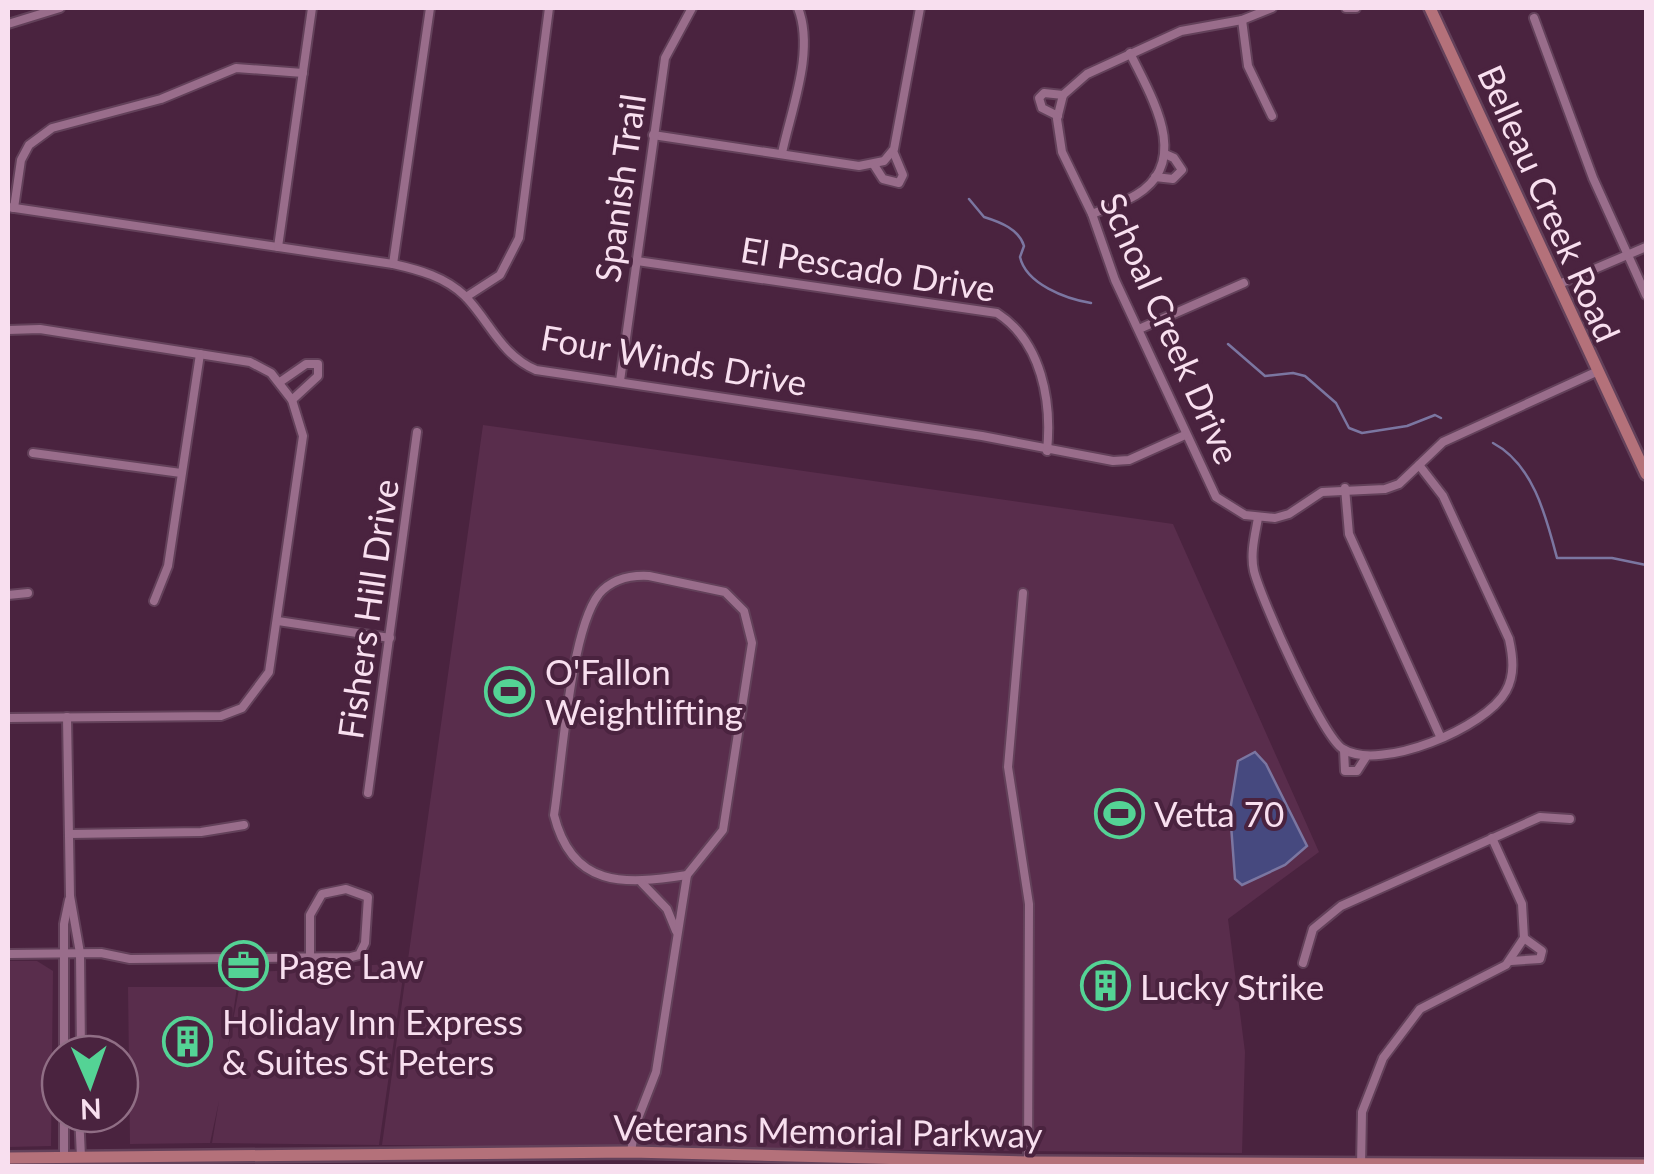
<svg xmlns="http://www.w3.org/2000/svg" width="1654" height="1174" viewBox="0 0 1654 1174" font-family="Lato,sans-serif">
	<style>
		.built { fill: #592d4c }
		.water { fill: #46497f; stroke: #7b76a1; stroke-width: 2.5 }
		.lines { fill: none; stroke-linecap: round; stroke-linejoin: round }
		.stream { stroke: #7b76a1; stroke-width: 2.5 }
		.street-casing { stroke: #63415a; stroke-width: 12 }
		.secondary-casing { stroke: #63415a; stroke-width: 16 }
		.street { stroke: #996d8b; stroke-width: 8 }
		.secondary { stroke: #b4717a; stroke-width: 11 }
		.labels { text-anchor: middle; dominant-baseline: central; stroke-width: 8; stroke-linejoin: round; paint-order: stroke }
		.street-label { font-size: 35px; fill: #f8dfef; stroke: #4a233f }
		.poi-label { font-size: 35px; fill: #f8dfef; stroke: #4a233f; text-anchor: start }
	</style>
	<rect width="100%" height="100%" fill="#4a233f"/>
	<g class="built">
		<polygon points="483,425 1173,524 1319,852 1228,919 1245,1052 1242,1153 382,1145"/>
		<polygon points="8,961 37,961 53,971 51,1146 8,1147"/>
		<polygon points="405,963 379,1145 212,1143 219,1101 210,1143 130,1144 128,987 237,987 228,1048 242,973"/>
	</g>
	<polygon class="water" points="1255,752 1266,764 1307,846 1285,865 1242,885 1235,879 1230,811 1238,761"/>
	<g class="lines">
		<g class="stream">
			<path d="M969,199L984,217C1000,222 1019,229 1024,246L1020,257C1026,284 1066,299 1091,303"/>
			<polyline points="1228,344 1265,376 1293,373 1305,376 1336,403 1349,428 1362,433 1407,426 1435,415 1441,418"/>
			<path d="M1493,443C1533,464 1546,516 1557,558H1612L1646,565"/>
		</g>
		<defs>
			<g id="street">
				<polyline points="1272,8 1242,20 1181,31 1087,74 1063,95 1057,119 1062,152 1092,214 1115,280 1216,497 1245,515 1275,518 1289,514 1322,492 1385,489 1399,484 1443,442 1596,372"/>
				<polyline points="1346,8 1356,8"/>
				<polyline points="1534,18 1593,178 1646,295"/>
				<polyline points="1242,20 1248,66 1272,116"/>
				<polyline points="8,24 60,8"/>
				<polyline points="1058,116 1042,108 1039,98 1044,93 1063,95"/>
				<polyline points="653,135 859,166 884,161 894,149 920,8"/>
				<path d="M782,153C791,110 815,51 798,8"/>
				<polyline points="874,165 883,179 899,183 903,175 893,151"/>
				<polyline points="1155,177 1173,179 1182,170 1174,158 1165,154"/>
				<path d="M8,207L393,264C420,270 445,277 465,296C490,322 501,355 536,370L982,436L1113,461L1129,460L1185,435"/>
				<polyline points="14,208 21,160 29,145 52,128 161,99 236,68 303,73"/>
				<path d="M1092,214C1106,208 1123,203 1136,195C1193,161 1150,95 1130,53"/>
				<polyline points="278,247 312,8"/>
				<path d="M637,261L997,313C1042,342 1052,402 1047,451"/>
				<polyline points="393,264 430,8"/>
				<polyline points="1557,285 1646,247"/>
				<polyline points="466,297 500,275 519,238 549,8"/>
				<polyline points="1139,329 1244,283"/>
				<polyline points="8,330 40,329 250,362 271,373 292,400 303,436 269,672 242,708 221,716 8,718"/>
				<polyline points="620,381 665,58 692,8"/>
				<polyline points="280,382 306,364 318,364 318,376 292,400"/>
				<polyline points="33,453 181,473"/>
				<polyline points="1345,488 1349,534 1440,736"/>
				<path d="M1258,518C1255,535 1250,554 1254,571C1261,599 1322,736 1343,749C1380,772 1486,728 1506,691C1515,675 1513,657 1509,639L1443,496L1419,465"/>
				<path d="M649,576L725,592L744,611L752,643L723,830L687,875C624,885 572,888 554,815C562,764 570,631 599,594C612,579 630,575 649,576Z"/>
				<polyline points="1023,593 1008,767 1029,904 1028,1162"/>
				<polyline points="8,595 28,593"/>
				<polyline points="154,601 168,566 200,354"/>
				<polyline points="278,621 390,638"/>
				<polyline points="67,717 70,896 80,953 81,1054"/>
				<polyline points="1344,750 1345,771 1357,771 1366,757"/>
				<polyline points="368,793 417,432"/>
				<polyline points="69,834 201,832 244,825"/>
				<polyline points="642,883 667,909 676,931"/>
				<polyline points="8,954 101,953 130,959 351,957 359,955 365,943 368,897 346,889 322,894 310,915 310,957"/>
				<polyline points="1511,961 1540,959 1542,951 1524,938"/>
				<polyline points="1303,963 1313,929 1341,906 1540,817 1570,819"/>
				<polyline points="64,1054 64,924 69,900"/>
				<polyline points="79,1114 81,1157"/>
				<polyline points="631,1152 635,1126 656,1072 687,875"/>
				<polyline points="64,1157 64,1114"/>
				<polyline points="1361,1166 1362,1112 1383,1058 1420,1009 1506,965 1524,938 1522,904 1492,838"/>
			</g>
			<g id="secondary">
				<polyline points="1430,8 1646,474"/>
				<polyline points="8,1158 631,1152 1028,1162 1646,1165"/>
			</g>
		</defs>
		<use href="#street" class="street-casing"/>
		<use href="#secondary" class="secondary-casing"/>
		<use href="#street" class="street"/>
		<use href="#secondary" class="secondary"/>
	</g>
	<defs>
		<symbol id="stadium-ring" viewBox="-11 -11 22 22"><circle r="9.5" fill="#4a233f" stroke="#54d395" stroke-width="1.5"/><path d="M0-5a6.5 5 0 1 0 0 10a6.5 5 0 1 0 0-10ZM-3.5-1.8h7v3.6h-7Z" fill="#54d395"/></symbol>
		<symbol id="office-ring" viewBox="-11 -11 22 22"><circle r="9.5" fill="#4a233f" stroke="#54d395" stroke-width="1.5"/><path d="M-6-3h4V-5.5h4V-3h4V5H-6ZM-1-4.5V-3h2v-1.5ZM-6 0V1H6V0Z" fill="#54d395"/></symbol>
		<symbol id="building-ring" viewBox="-11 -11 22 22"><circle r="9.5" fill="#4a233f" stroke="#54d395" stroke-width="1.5"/><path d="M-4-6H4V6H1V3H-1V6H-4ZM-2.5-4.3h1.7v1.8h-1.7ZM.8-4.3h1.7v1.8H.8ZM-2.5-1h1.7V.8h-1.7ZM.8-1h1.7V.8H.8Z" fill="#54d395"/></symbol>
	</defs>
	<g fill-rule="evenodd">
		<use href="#stadium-ring" x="482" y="664" width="55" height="55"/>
		<use href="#stadium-ring" x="1092" y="786" width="55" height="55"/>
		<use href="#office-ring" x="216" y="938" width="55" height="55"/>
		<use href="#building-ring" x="1078" y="958" width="55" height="55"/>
		<use href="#building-ring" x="160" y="1014" width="55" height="55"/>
	</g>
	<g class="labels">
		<g class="street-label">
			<text transform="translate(619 188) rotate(-82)">Spanish Trail</text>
			<text transform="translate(1550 203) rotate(66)">Belleau Creek Road</text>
			<text transform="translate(868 268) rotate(9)">El Pescado Drive</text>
			<text transform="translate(1171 328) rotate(66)">Schoal Creek Drive</text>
			<text transform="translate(674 359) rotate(10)">Four Winds Drive</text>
			<text transform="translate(367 609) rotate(-82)">Fishers Hill Drive</text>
			<text transform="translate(828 1130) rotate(1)">Veterans Memorial Parkway</text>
		</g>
		<g class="poi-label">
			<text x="545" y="671">O'Fallon<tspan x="545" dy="40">Weightlifting</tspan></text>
			<text x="1154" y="813">Vetta 70</text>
			<text x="278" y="965">Page Law</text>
			<text x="1140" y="986">Lucky Strike</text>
			<text x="222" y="1021">Holiday Inn Express<tspan x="222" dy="40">&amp; Suites St Peters</tspan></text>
		</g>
	</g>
	<rect width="1654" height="1174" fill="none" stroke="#f8dfef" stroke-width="20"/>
	<g transform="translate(90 1084) rotate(178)"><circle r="48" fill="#4a233f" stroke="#906e85" stroke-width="2.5"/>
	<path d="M0-8L18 38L0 25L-18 38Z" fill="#54d395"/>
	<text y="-15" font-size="28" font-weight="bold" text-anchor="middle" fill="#f8dfef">N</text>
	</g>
</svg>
